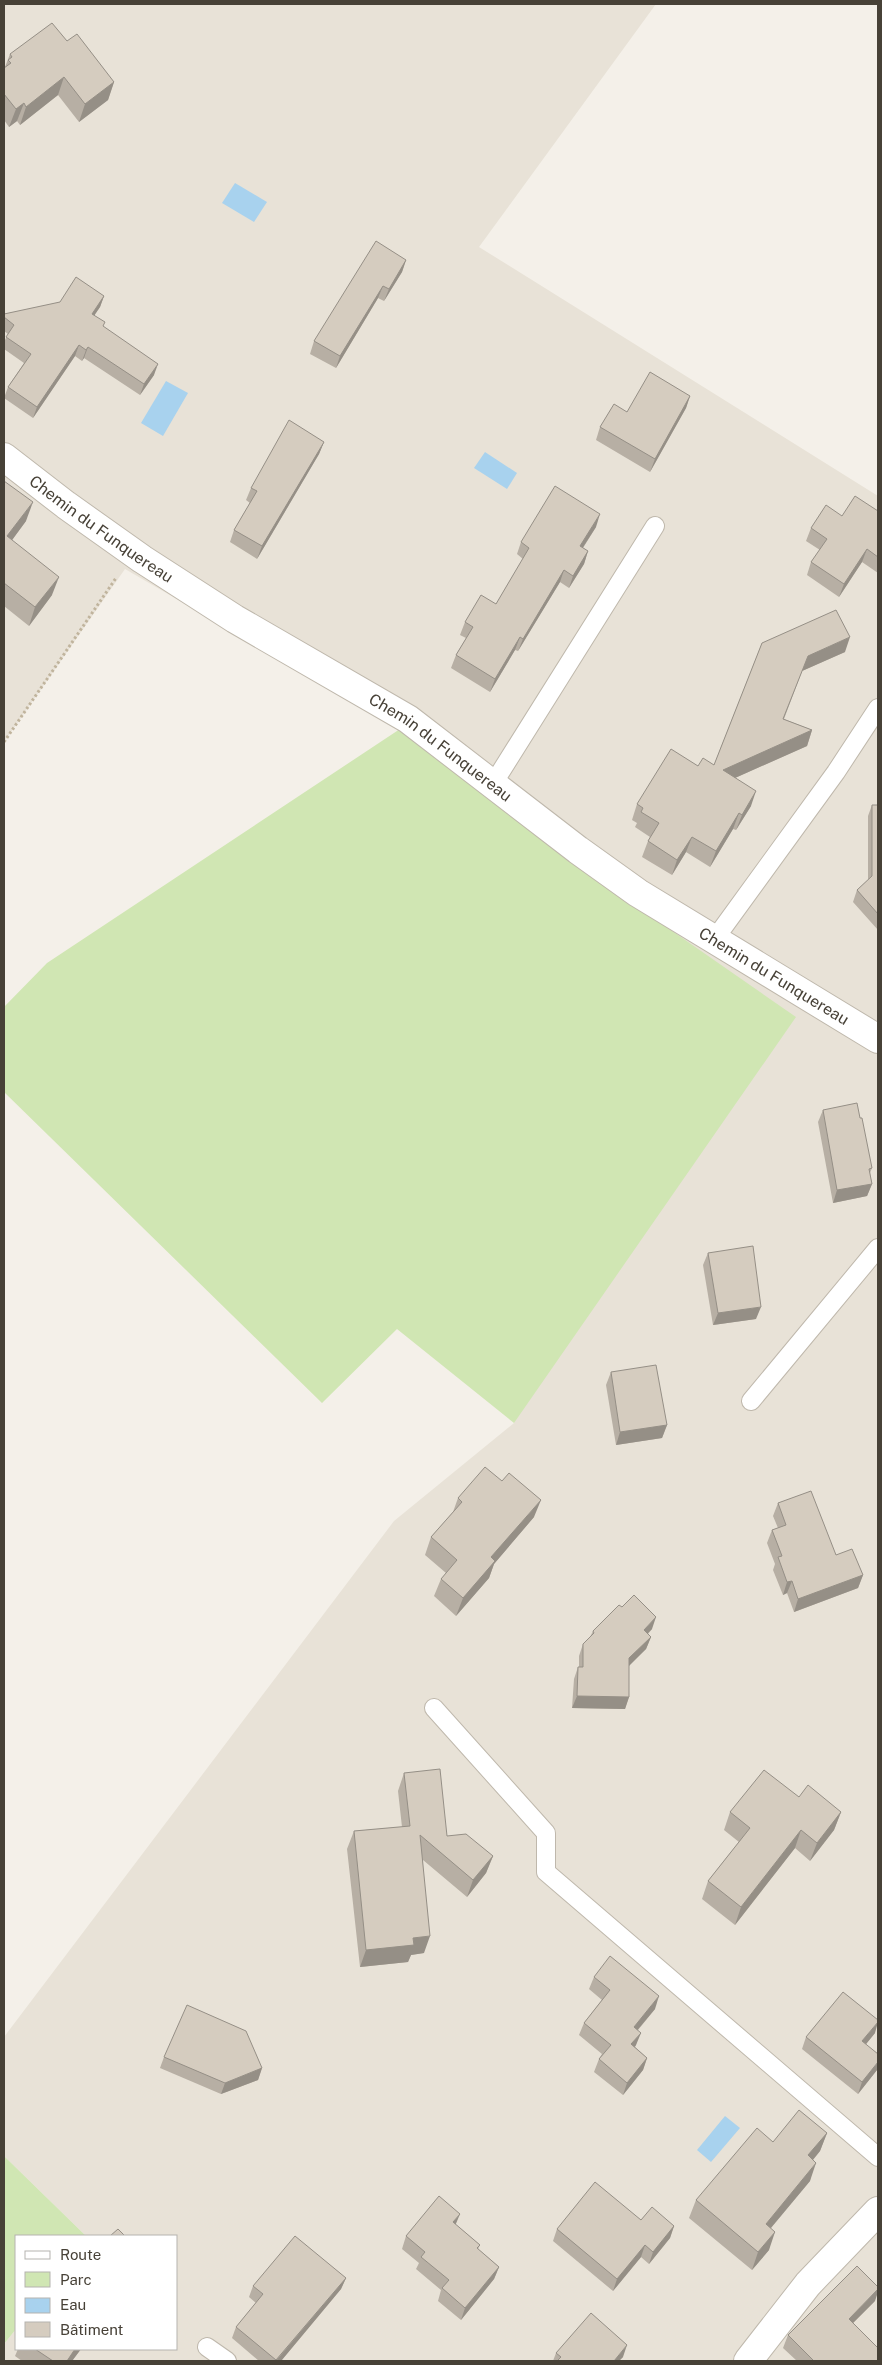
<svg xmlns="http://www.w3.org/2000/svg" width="882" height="2365" viewBox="0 0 882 2365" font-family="'Public Sans',sans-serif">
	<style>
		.residential { fill: #e8e2d7 }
		.green { fill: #d0e6b3 }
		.water { fill: #a8d2ee }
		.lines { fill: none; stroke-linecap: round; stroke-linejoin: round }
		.service-casing { stroke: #bfb8ac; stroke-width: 20 }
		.minor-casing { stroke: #bfb8ac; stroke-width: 30 }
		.path { stroke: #c0b49d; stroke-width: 3; stroke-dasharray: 2.5 2.5; stroke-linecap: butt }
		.service { stroke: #fff; stroke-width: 18 }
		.minor { stroke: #fff; stroke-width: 28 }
		.wall { fill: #b7afa4 }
		.shaded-wall { fill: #958f86 }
		.building { fill: #d5ccbf; stroke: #958f86 }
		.labels { text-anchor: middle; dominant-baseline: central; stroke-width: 5; stroke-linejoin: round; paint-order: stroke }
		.street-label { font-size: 16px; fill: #474137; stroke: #fff }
	</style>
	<rect width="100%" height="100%" fill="#f4f0e9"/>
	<polygon class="residential" points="4,4 656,4 479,247 878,496 878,2361 4,2361 4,2344 16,2329 16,2349 176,2349 176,2236 86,2236 4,2156 4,2037 394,1521 514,1423 593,876 400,729 125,569 4,742"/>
	<g class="green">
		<polygon points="400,729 593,876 796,1017 514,1423 397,1329 322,1403 4,1092 4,1007 47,963"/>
		<polygon points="4,2156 86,2236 16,2236 16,2329 4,2344"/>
	</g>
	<g class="water">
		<polygon points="235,183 267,202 254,222 222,203"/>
		<polygon points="166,381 188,393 163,436 141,423"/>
		<polygon points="485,452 517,473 507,489 474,468"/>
		<polygon points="725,2116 740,2128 711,2162 697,2150"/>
	</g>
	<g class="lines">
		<defs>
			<g id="service">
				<polyline points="493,784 655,526"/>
				<polyline points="714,940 836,772 878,708"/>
				<polyline points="751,1401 878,1248"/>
				<polyline points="434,1708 546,1833 546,1872 878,2157"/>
				<polyline points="207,2347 227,2361"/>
			</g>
			<g id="minor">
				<path id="s1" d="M4,457L66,505L142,559L235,619L408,719L578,850L638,893L878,1039"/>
				<polyline points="748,2361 808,2284 878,2211"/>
			</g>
		</defs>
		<use href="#service" class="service-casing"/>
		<use href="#minor" class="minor-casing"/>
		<polyline class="path" points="4,742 116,578"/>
		<use href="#service" class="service"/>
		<use href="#minor" class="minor"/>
	</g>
	<g class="wall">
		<polygon points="67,41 114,82 108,100 79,122 58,95 20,125 17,121 9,127 4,120 4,68 5,67 10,54"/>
		<polygon points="406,260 402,272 384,301 378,298 336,368 310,354 314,341"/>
		<polygon points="104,296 100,307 94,315 103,327 154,375 140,395 84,358 82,361 75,356 33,418 4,398 8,387 24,363 4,349 4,342 8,334 4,331 4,314"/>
		<polygon points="690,396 686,408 650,472 596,440 600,427 627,412"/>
		<polygon points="324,442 319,454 257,559 230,542 234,530 250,503 246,500 251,488"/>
		<polygon points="4,481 26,521 12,540 52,595 29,626 4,606"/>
		<polygon points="878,511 878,573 862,562 839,597 807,575 811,562 820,550 806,541 811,528 842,516"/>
		<polygon points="596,527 583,548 588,551 584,564 569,588 560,582 518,651 515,650 490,692 451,668 456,655 466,638 460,635 465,622 496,604 523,559 517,554 521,542"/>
		<polygon points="762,643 845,652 802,671 784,719 812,730 807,746 735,778 751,806 736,830 733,829 710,867 686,852 672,875 642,857 648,841 650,837 635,827 637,823 632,820 637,804 698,766 714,765"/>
		<polygon points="872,805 878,805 878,930 853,902 857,890 868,880 868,816"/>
		<polygon points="823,1110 860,1118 872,1168 870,1173 872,1184 867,1196 833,1203 818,1122"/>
		<polygon points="708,1253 756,1319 713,1325 703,1265"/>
		<polygon points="611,1372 667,1425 662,1438 616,1445 606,1385"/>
		<polygon points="458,1498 534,1517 494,1564 489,1578 456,1616 434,1596 441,1579 446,1573 425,1555 431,1537 453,1512"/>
		<polygon points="778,1503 836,1555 863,1575 858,1588 794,1612 787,1593 783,1595 773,1570 775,1564 767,1543 772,1530 778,1528 773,1516"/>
		<polygon points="622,1607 652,1629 648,1634 651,1637 646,1649 629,1665 629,1697 625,1709 572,1708 574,1679 578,1667 579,1667 579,1656 583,1644 590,1637 593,1631"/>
		<polygon points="404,1773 447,1836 493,1856 486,1873 467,1897 423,1860 424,1953 411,1955 408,1962 360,1967 347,1849 354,1831 402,1827 398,1791"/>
		<polygon points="799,1797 841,1812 834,1830 810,1861 795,1848 735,1925 702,1899 708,1881 739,1842 724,1830 730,1812"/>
		<polygon points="594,1977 655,2009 638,2030 636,2045 635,2047 647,2058 643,2070 623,2095 594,2072 599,2059 602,2054 579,2035 584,2023 602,2000 589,1989"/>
		<polygon points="875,2033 866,2044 877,2070 858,2094 802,2049 806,2037"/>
		<polygon points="164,2057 262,2068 258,2080 221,2094 160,2068"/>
		<polygon points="827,2133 820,2151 813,2160 810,2181 771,2228 769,2250 752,2270 689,2218 696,2200 773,2142"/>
		<polygon points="641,2220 674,2226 670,2238 649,2264 641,2257 613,2291 553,2241 557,2229"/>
		<polygon points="456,2225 480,2245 478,2249 499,2267 494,2279 461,2320 438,2301 441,2290 416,2269 419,2263 402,2249 406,2236"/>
		<polygon points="346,2278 341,2289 281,2361 259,2361 232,2338 236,2327 256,2303 249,2297 253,2286"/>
		<polygon points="875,2301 853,2323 878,2361 797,2361 783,2348 788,2335"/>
		<polygon points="18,2349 81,2349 72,2361 22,2361 15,2356"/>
		<polygon points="556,2353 623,2357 619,2361 553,2361"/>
	</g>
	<g class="shaded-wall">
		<polygon points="64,77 58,95 20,125 26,107"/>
		<polygon points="114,82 108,100 79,122 85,104"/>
		<polygon points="24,103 17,121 9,127 16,109"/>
		<polygon points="406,260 402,272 384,301 389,289"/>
		<polygon points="383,286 378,298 336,368 340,356"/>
		<polygon points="104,296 100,307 88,325 92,314"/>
		<polygon points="79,345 75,356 33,418 37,407"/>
		<polygon points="88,347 84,358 82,361 86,350"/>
		<polygon points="158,364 154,375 140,395 144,384"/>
		<polygon points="690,396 686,408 650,472 655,459"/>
		<polygon points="324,442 319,454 257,559 262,546"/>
		<polygon points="33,502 26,521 4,551 7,536"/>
		<polygon points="600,514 596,527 576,558 580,546"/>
		<polygon points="867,549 862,562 839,597 844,584"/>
		<polygon points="588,551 584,564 569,588 573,576"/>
		<polygon points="564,570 560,582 518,651 523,639"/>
		<polygon points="59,577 52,595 29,626 35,607"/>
		<polygon points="520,637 515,650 490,692 495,679"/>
		<polygon points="850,637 845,652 802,671 808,656"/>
		<polygon points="812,730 807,746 717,786 723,770"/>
		<polygon points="756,791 751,806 736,830 742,815"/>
		<polygon points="739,813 733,829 710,867 716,851"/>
		<polygon points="692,837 686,852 672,875 677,860"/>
		<polygon points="872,1184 867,1196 833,1203 837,1190"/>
		<polygon points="761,1307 756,1319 713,1325 718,1313"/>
		<polygon points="667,1425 662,1438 616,1445 620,1432"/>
		<polygon points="541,1500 534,1517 494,1564 489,1578 456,1616 463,1598 491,1557"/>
		<polygon points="863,1575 858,1588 794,1612 798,1599"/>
		<polygon points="792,1581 787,1593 783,1595 787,1582"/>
		<polygon points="656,1617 652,1629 639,1642 644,1630"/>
		<polygon points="651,1637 646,1649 625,1670 629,1658"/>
		<polygon points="577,1696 629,1697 625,1709 572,1708"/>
		<polygon points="841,1812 834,1830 810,1861 817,1843"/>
		<polygon points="801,1830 795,1848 735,1925 741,1907"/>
		<polygon points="493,1856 486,1873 467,1897 473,1880"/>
		<polygon points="430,1936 424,1953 411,1955 408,1962 360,1967 366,1950 413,1938"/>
		<polygon points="659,1996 655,2009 629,2040 634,2027"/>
		<polygon points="878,2022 875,2033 858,2054 862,2041"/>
		<polygon points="641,2033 636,2045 627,2057 631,2044"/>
		<polygon points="647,2058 643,2070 623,2095 627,2083"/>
		<polygon points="878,2062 878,2068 877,2070 858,2094 862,2082"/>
		<polygon points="262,2068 258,2080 221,2094 225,2083"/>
		<polygon points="827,2133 820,2151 802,2173 808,2155"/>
		<polygon points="816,2163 810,2181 759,2242 766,2224"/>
		<polygon points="460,2214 455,2226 453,2222"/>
		<polygon points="674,2226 670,2238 649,2264 653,2252"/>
		<polygon points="775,2232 769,2250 752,2270 758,2252"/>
		<polygon points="645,2245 641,2257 613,2291 617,2279"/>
		<polygon points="499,2267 494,2279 461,2320 465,2308"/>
		<polygon points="346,2278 341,2289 281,2361 276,2361"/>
		<polygon points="878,2289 878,2292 875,2301 844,2332 849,2319"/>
		<polygon points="627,2345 623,2357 619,2361 614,2361"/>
		<polygon points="75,2349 81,2349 72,2361 67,2361"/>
	</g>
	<g class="building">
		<polygon points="52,23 67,41 77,34 114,82 85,104 64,77 26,107 24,103 16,109 4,94 4,68 11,63 8,60 12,57 10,54"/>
		<polygon points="376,241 406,260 389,289 383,286 340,356 314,341"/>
		<polygon points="76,277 104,296 92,314 105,322 103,326 158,364 144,384 88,347 86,350 79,345 37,407 8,387 31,354 6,337 14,325 4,317 4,314 60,302"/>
		<polygon points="650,372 690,396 655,459 600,427 614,404 627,412"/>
		<polygon points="289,420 324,442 262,546 234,530 257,491 251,488"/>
		<polygon points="4,481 33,502 7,536 59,577 35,607 4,583"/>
		<polygon points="555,486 600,514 580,546 588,551 573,576 564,570 523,639 520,637 495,679 456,655 473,627 465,622 481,595 496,604 529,548 521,542"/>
		<polygon points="855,496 878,511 878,557 867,549 844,584 811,562 827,539 811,528 826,505 842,516"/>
		<polygon points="836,610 850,637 808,656 783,719 812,730 723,770 756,791 742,815 739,813 716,851 692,837 677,860 648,841 659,823 641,812 643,808 637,804 671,749 698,766 703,758 714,765 762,643"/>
		<polygon points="872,805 878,805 878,914 857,890 872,876"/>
		<polygon points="857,1103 860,1118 862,1118 872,1168 869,1169 872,1184 837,1190 823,1110"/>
		<polygon points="753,1246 761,1307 718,1313 708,1253"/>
		<polygon points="656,1365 667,1425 620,1432 611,1372"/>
		<polygon points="485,1467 502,1481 509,1473 541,1500 491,1557 495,1561 463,1598 441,1579 457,1560 431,1537 462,1502 458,1498"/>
		<polygon points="811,1491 836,1555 852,1549 863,1575 798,1599 792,1581 787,1582 778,1557 782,1556 772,1530 786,1525 778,1503"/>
		<polygon points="634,1595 656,1617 644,1630 651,1637 629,1658 629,1697 577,1696 578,1667 583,1667 583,1644 594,1633 593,1631 619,1605 622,1607"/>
		<polygon points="440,1769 447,1836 466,1834 493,1856 473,1880 420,1835 430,1936 413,1938 414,1945 366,1950 354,1831 410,1826 404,1773"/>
		<polygon points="764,1770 799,1797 808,1785 841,1812 817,1843 801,1830 741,1907 708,1881 750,1828 730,1812"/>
		<polygon points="610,1956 659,1996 634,2027 641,2033 631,2044 647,2058 627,2083 599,2059 611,2045 584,2023 610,1990 594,1977"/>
		<polygon points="843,1992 878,2020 878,2022 862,2041 878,2054 878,2062 862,2082 806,2037"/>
		<polygon points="187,2005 246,2031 262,2068 225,2083 164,2057"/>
		<polygon points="799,2110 827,2133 808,2155 816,2163 766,2224 775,2232 758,2252 696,2200 757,2128 773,2142"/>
		<polygon points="595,2182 641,2220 652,2207 674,2226 653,2252 645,2245 617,2279 557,2229"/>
		<polygon points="439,2196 460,2214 453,2222 480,2245 477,2248 499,2267 465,2308 442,2288 449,2280 421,2257 425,2252 406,2236"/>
		<polygon points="118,2229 125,2236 110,2236"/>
		<polygon points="295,2236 346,2278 276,2360 236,2327 263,2294 253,2286"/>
		<polygon points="857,2266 878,2287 878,2289 849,2319 878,2348 878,2361 814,2361 788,2335"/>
		<polygon points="591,2313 627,2345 614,2361 557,2361 561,2357 556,2353"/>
		<polygon points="35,2349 75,2349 67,2361 53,2361"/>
	</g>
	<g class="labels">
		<g class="street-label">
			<text stroke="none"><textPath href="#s1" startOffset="121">Chemin du Funquereau</textPath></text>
			<text stroke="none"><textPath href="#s1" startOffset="525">Chemin du Funquereau</textPath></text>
			<text stroke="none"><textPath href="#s1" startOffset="930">Chemin du Funquereau</textPath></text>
		</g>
	</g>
	<rect width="882" height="2365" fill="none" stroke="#474137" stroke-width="10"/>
	<rect x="15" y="2235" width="162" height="115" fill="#ffffff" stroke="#b5b3af"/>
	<rect x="25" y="2251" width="25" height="8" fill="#ffffff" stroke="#b5b3af"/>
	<text x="60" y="2260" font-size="15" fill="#474137">Route</text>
	<rect x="25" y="2272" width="25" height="15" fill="#d0e6b3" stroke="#b5b3af"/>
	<text x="60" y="2285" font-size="15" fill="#474137">Parc</text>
	<rect x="25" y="2298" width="25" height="15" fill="#a8d2ee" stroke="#b5b3af"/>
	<text x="60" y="2310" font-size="15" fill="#474137">Eau</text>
	<rect x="25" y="2322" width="25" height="15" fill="#d5ccbf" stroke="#b5b3af"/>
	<text x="60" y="2335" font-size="15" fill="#474137">Bâtiment</text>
</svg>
